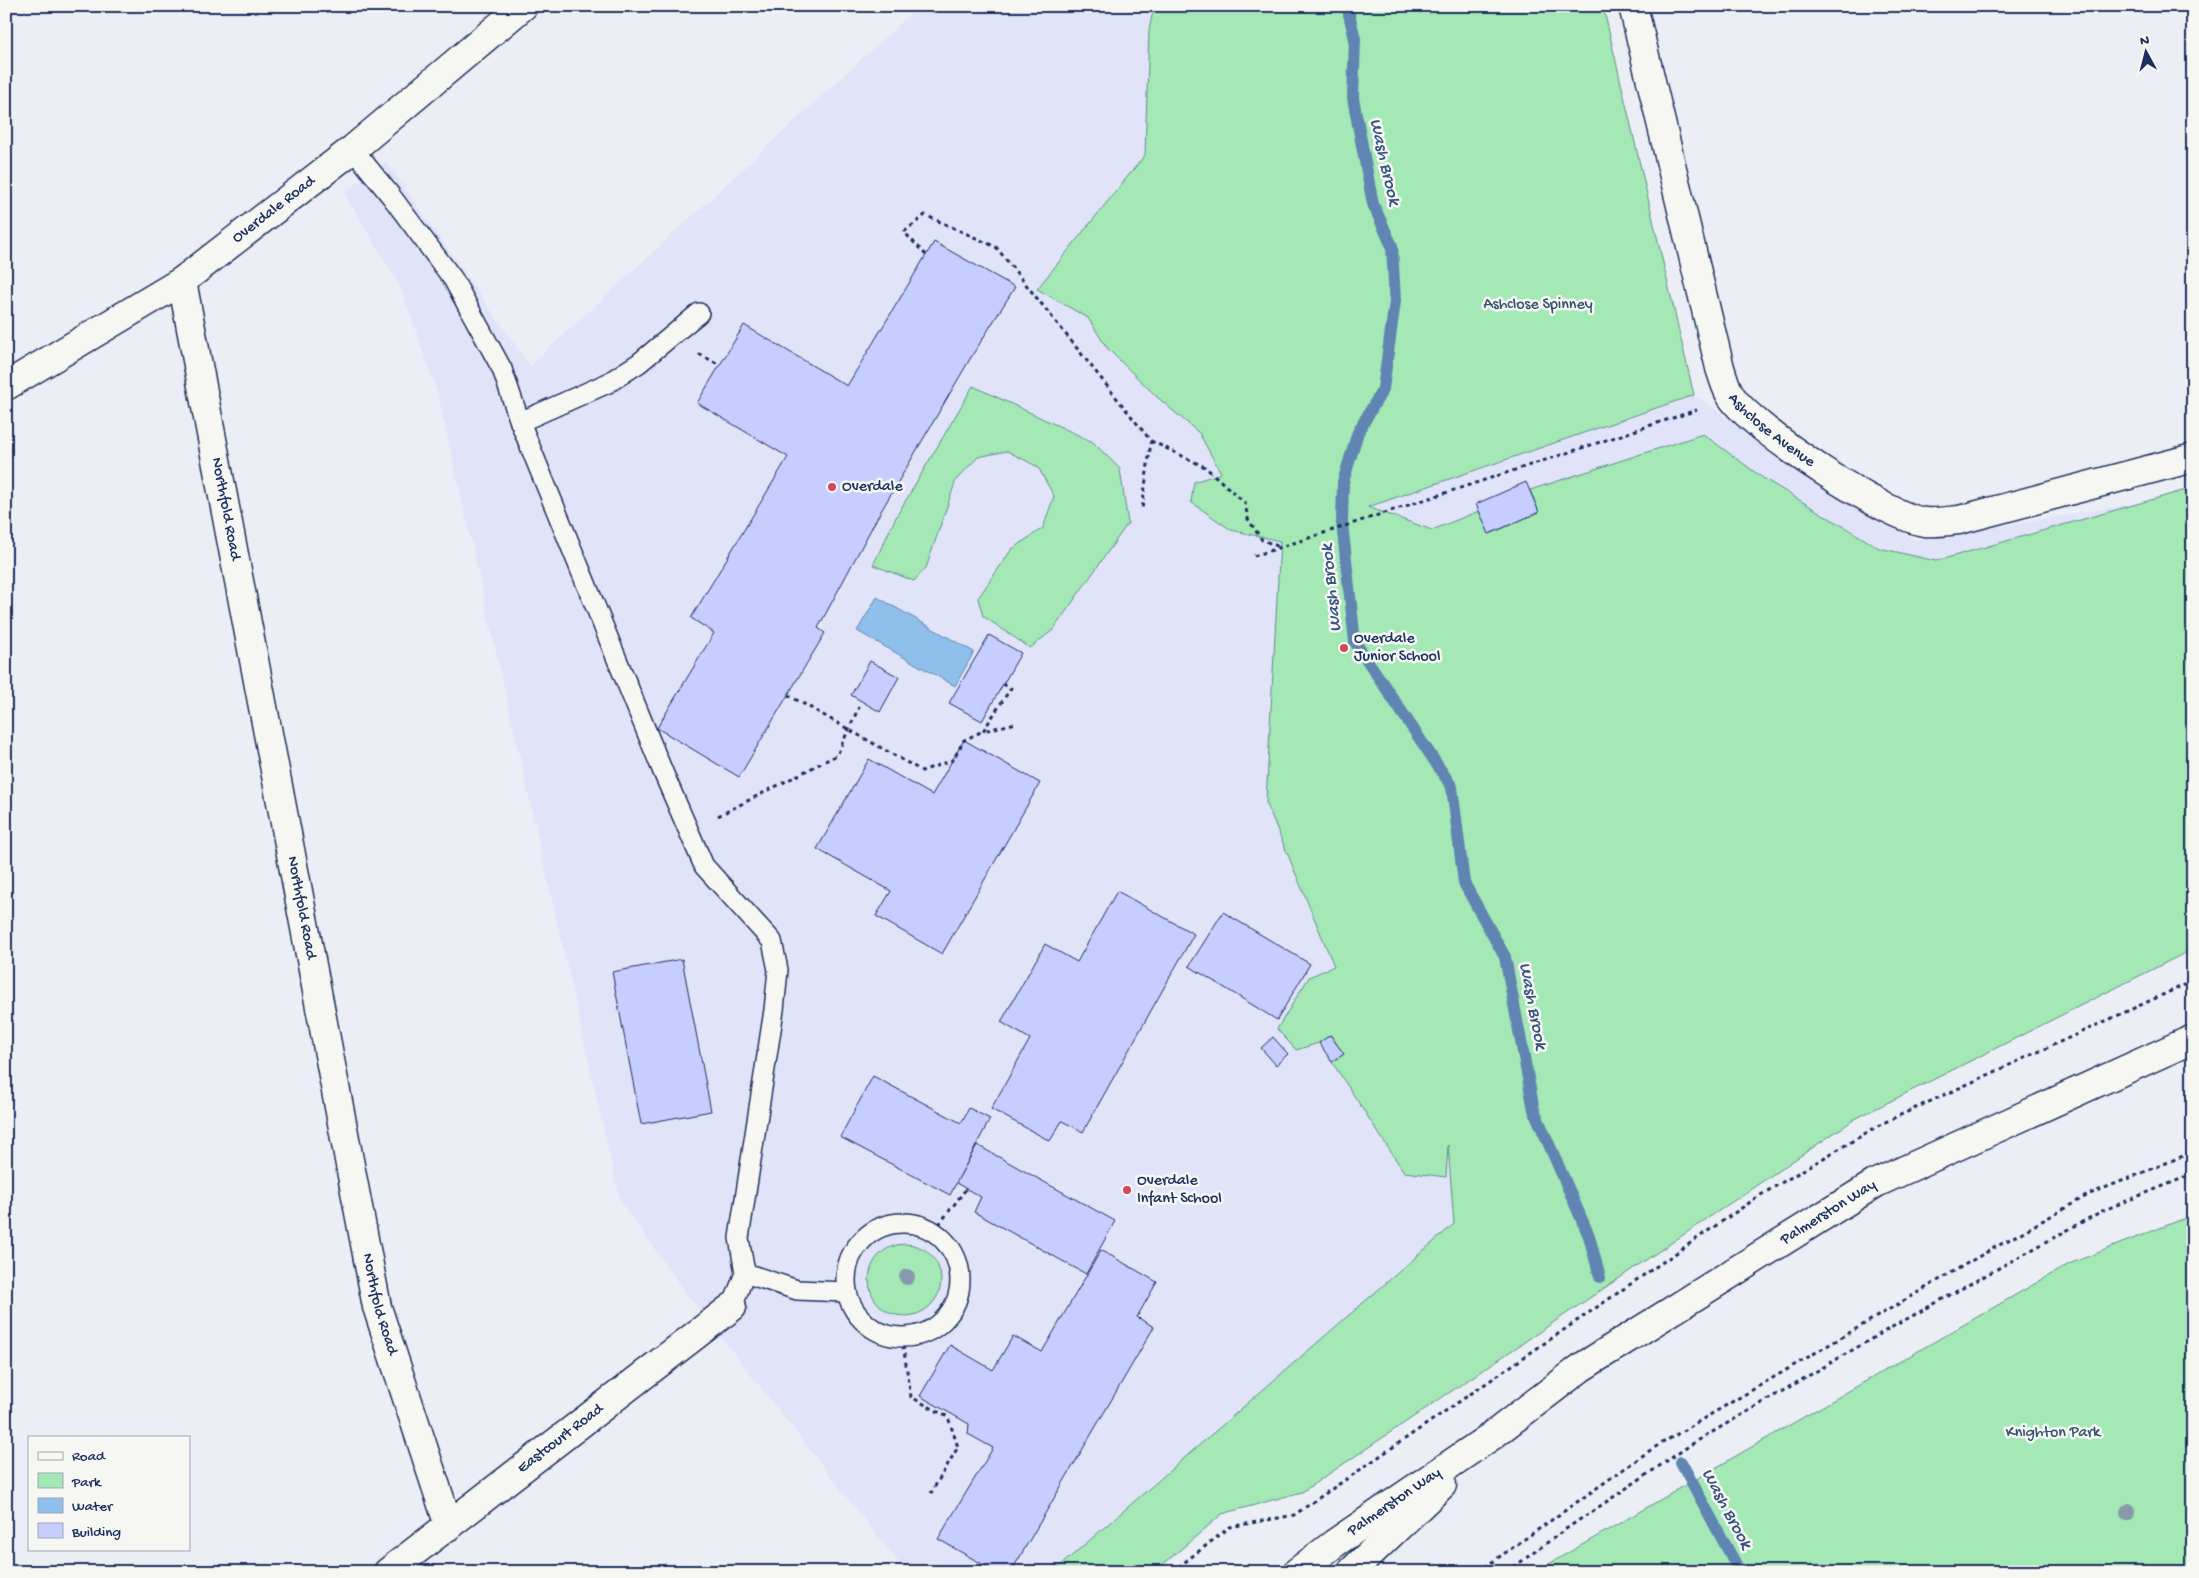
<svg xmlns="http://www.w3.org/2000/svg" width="2199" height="1578" viewBox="0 0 2199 1578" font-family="'Gochi Hand',sans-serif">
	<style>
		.built { fill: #e1e4f8 }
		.green { fill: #a3e8b5; stroke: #5f8c8a }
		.water { fill: #8fbfeb; stroke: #6185b3 }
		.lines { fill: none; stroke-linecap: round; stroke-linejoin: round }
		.stream { stroke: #6185b3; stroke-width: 12 }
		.building { fill: #c6cdff; stroke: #1b2f5e }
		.service-casing { stroke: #1b2f5e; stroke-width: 22 }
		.minor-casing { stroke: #1b2f5e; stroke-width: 31 }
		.trunk-casing { stroke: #1b2f5e; stroke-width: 31 }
		.path { stroke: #1b2f5e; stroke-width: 3; stroke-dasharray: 4 4; stroke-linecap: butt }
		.service { stroke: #f6f6f2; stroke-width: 19 }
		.minor { stroke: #f6f6f2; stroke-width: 28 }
		.trunk { stroke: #f6f6f2; stroke-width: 28 }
		.tree { fill: #8899ab }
		.poi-dot { fill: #d1495b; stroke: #f6f6f2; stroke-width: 2 }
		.labels { text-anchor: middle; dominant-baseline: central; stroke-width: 5; stroke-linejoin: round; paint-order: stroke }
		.street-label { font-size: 16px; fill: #1b2f5e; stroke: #f6f6f2 }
		.park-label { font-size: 16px; fill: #36546f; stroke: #f6f6f2 }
		.poi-label { font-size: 16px; fill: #1b2f5e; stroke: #f6f6f2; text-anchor: start }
		.water-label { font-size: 18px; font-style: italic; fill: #385381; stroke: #f6f6f2 }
	</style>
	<rect width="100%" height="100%" fill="#eceef5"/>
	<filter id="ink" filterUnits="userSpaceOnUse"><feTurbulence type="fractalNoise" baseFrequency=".02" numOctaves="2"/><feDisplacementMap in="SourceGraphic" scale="10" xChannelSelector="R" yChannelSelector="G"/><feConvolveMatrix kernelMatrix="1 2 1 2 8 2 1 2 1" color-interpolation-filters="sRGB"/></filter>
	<g filter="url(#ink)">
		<g class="built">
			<polygon points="6,6 25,6 6,22"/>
			<polygon points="919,6 1317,6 1367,507 1694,395 1914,540 2193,494 1737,1159 1261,1483 1157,1572 906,1572 683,1289 620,1201 438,395 400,286 344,193 386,161 530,366"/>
		</g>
		<g class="green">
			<polygon points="1154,6 1603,6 1694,395 1368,507 1432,530 1479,511 1490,534 1539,512 1530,490 1703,434 1763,478 1879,548 1936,561 2193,488 2193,949 1855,1119 1302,1492 1222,1514 1154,1572 1053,1572 1454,1224 1448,1145 1446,1177 1404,1172 1332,1062 1343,1054 1331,1035 1319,1043 1296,1050 1277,1029 1309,977 1334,966 1266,802 1280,541 1231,530 1191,502 1194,482 1221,473 1199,433 1157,397 1107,348 1088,318 1037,289 1145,155 1149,30"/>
			<polygon points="973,386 1093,442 1120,469 1128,523 1053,630 1030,648 983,616 978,598 1012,549 1043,528 1054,496 1038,467 1007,451 978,457 956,480 926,568 914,581 873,565 896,517"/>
			<polygon points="2193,1215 2193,1572 1535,1572 2069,1264"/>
			<circle cx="905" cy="1280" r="36"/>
		</g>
		<polygon class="water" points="877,597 974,652 955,686 857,631"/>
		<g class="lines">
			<g class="stream">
				<polyline points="1347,6 1355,39 1353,98 1373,204 1392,246 1395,301 1383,389 1358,432 1343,482 1342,523 1355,642 1452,787 1464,883 1505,957 1534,1110 1589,1236 1600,1277"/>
				<polyline points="1681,1462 1740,1572"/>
			</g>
		</g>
		<g class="building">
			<polygon points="934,242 1015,287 970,359 877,518 818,628 825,633 739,777 657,728 714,633 691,618 788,457 697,403 744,325 847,386"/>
			<polygon points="1526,482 1539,512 1489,534 1476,504"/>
			<polygon points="989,635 1021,653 982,721 949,703"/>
			<polygon points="870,661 899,677 880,712 851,695"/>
			<polygon points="964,740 1040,783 942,954 876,916 891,891 817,849 869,759 932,795"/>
			<polygon points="1117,891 1194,934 1083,1132 1062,1121 1050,1141 991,1109 1030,1039 1001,1022 1045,944 1077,962"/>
			<polygon points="1223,912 1310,964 1277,1020 1189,966"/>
			<polygon points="682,959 711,1111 641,1124 612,972"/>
			<polygon points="1330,1035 1344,1054 1332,1062 1319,1043"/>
			<polygon points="1273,1037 1288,1054 1276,1065 1261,1048"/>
			<polygon points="873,1076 961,1123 969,1108 990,1119 950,1195 840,1137"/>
			<polygon points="977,1145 1115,1221 1086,1274 974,1212 981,1197 956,1183"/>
			<polygon points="1101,1250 1157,1282 1137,1317 1154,1327 1011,1572 996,1572 938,1539 993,1448 968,1434 969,1424 920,1396 950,1345 993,1370 1013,1336 1042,1352"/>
		</g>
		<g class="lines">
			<defs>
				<g id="service">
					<polyline points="353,149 391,196 453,279 502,369 520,422 663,772 704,866 772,941 778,970 774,1010 739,1238 745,1273 732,1307"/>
					<polyline points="520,422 608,383 639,363 699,313"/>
					<circle cx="903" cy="1280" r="57"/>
					<polyline points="745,1273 797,1290 846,1292"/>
				</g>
				<g id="minor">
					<path id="s1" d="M1633,6L1720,368C1723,377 1726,389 1731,396C1752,429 1887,518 1925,522C1935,523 1948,521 1959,520L2193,458"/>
					<path id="s2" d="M182,281L377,1307L449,1526"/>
					<path id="s3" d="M6,386L182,281L353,149L523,6"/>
					<path id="s4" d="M388,1572L732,1307"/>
				</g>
				<g id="trunk">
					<path id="s5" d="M1297,1572L1335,1543L1493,1435L1582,1367L1876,1183L2193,1039"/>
					<polyline points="1351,1572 1442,1485"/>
				</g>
			</defs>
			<use href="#service" class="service-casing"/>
			<use href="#minor" class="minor-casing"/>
			<use href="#trunk" class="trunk-casing"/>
			<g class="path">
				<polyline points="926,255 904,232 925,215 996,247 1151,441 1142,510"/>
				<polyline points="699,354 720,365"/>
				<polyline points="1151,441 1205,467 1245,503 1248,519 1262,540 1280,547"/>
				<polyline points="1254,556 1697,410"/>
				<polyline points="1003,684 1011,688 983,731 1016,723"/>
				<polyline points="788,695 922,771 953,760 964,740 983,731"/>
				<polyline points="718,816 837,755 859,707"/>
				<polyline points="934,1231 966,1189"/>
				<polyline points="902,1338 911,1397 948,1417 958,1447 931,1493"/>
				<polyline points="1172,1572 1230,1527 1294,1515 1759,1196 1883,1123 2193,981"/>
				<polyline points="1478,1572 1652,1449 1978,1257 2090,1194 2193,1152"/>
				<polyline points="1507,1572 1563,1531 1692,1444 1885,1331 2102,1211 2193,1174"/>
			</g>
			<use href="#service" class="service"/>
			<use href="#minor" class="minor"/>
			<use href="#trunk" class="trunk"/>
		</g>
		<g class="tree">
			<circle cx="907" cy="1277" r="8"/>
			<circle cx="2128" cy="1512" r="8"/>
		</g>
	</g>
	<g class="poi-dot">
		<circle cx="832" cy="487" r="5"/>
		<circle cx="1344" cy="648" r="5"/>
		<circle cx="1127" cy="1190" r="5"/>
	</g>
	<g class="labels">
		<g class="street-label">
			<text stroke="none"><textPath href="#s3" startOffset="321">Overdale Road</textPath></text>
			<text stroke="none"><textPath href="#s1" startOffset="456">Ashclose Avenue</textPath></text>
			<text stroke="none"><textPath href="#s2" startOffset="232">Northfold Road</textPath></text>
			<text stroke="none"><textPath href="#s2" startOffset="638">Northfold Road</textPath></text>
			<text stroke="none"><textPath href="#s5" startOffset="642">Palmerston Way</textPath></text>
			<text stroke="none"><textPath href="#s2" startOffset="1042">Northfold Road</textPath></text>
			<text stroke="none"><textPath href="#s4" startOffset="218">Eastcourt Road</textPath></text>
			<text stroke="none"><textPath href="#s5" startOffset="120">Palmerston Way</textPath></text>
		</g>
		<g class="park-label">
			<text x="1538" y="305">Ashclose Spinney</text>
			<text x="2053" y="1433">Knighton Park</text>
		</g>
		<g class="poi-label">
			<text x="842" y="487">Overdale</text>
			<text x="1354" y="639">Overdale<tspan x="1354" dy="18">Junior School</tspan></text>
			<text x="1137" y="1181">Overdale<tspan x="1137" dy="18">Infant School</tspan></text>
		</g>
		<g class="water-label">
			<text transform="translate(1384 162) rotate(77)">Wash Brook</text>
			<text transform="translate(1332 588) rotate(-96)">Wash Brook</text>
			<text transform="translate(1532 1006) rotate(79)">Wash Brook</text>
			<text transform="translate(1726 1509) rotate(62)">Wash Brook</text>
		</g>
	</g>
	<rect width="2199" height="1578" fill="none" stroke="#f6f6f2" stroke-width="25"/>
	<rect x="12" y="12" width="2174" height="1553" fill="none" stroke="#1b2f5e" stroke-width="2" filter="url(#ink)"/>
	<rect x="28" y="1436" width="162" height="115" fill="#f6f6f2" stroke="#9ea6b7"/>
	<rect x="38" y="1452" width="25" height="8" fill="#f6f6f2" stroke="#9ea6b7"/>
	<text x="72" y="1460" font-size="15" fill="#1b2f5e">Road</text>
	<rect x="38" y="1473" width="25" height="15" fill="#a3e8b5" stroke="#9ea6b7"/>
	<text x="72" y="1486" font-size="15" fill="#1b2f5e">Park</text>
	<rect x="38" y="1498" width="25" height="15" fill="#8fbfeb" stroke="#9ea6b7"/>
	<text x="72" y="1510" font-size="15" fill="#1b2f5e">Water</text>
	<rect x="38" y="1523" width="25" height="15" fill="#c6cdff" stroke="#9ea6b7"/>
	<text x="72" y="1536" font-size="15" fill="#1b2f5e">Building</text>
	<g transform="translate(2146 52) rotate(353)" stroke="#f6f6f2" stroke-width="4" paint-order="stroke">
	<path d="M0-4L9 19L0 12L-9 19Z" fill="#1b2f5e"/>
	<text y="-8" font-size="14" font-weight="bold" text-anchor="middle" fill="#1b2f5e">N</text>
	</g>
</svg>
